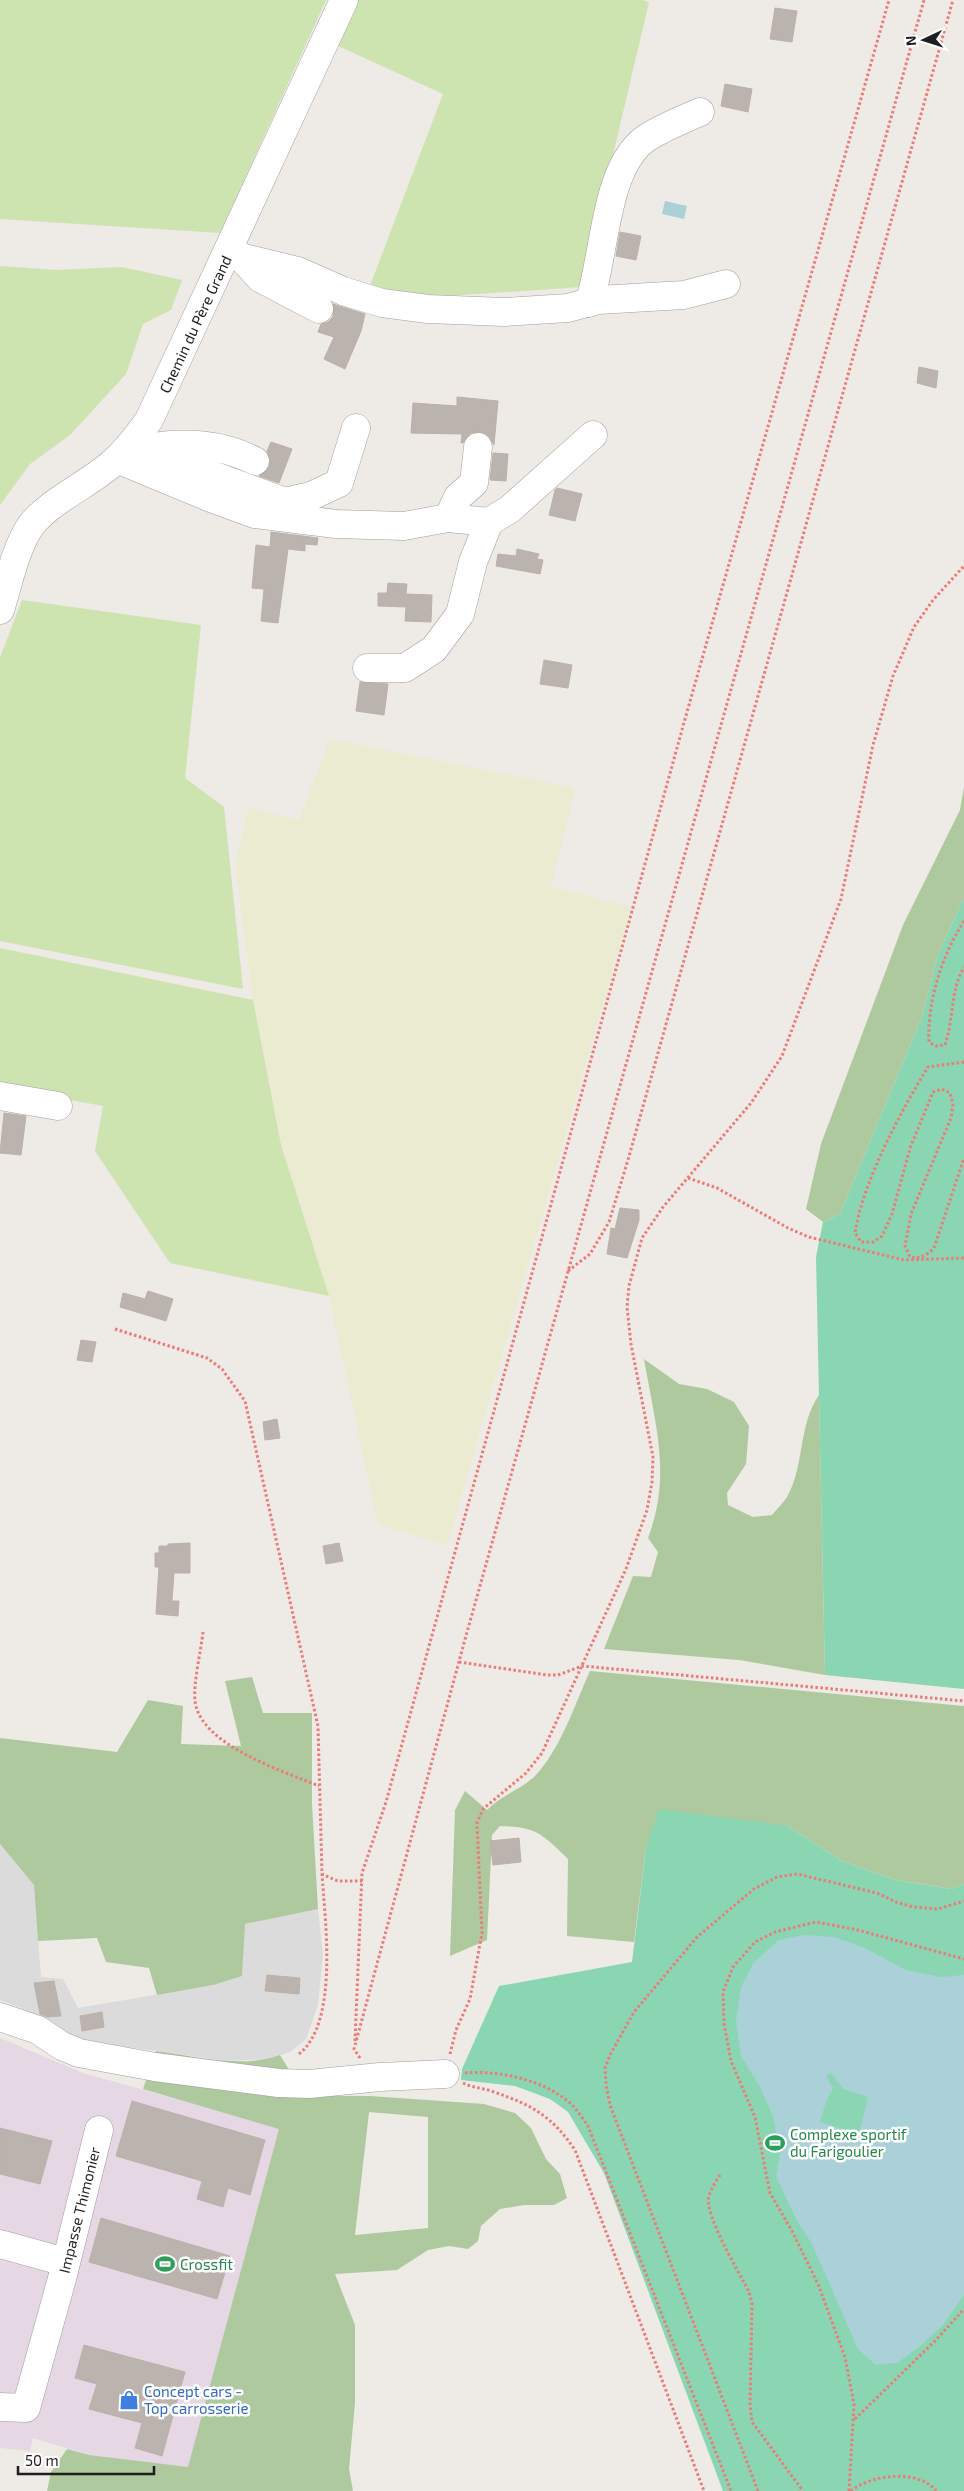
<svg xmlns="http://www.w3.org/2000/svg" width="964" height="2491" viewBox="0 0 964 2491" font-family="'Exo 2',sans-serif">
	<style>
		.residential { fill: #dcdbdb }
		.industrial { fill: #e6d7e5 }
		.farmland { fill: #ebebd2 }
		.grass { fill: #cde3b0 }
		.forest { fill: #aec99e; fill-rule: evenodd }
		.pitch { fill: #8ad6b3 }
		.water { fill: #a9d1d7; fill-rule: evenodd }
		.building { fill: #bbb3ae; stroke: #beb0a9 }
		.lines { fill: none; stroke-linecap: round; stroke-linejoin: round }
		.minor-casing { stroke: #9f9f9f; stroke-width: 29 }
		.path { stroke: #ec7b78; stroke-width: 3; stroke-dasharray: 2.5 2.5; stroke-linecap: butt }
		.minor { stroke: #fff; stroke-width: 28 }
		.labels { text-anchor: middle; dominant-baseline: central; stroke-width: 5; stroke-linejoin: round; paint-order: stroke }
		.street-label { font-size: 15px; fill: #1e1e1e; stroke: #fff }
		.leisure-label { font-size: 15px; fill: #27864d; stroke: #fff; text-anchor: start }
		.shop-label { font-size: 15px; fill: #366cbe; stroke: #fff; text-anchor: start }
	</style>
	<rect width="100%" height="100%" fill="#eeeae5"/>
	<polygon class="residential" points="0,1844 34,1885 41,1977 63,1979 78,2008 213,1985 245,1924 318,1909 323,1954 318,2005 306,2039 290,2052 269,2059 227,2061 79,2040 47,2025 21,2008 0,2000"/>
	<polygon class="industrial" points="0,2038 83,2073 280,2128 188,2468 89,2455 33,2438 30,2451 0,2448"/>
	<polygon class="farmland" points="330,739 575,788 551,886 631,907 447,1546 378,1524 329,1296 281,1145 253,1000 235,864 249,808 299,820"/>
	<g class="grass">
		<polygon points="0,0 326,0 220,233 0,219"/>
		<polygon points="356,0 643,0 649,2 582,287 434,297 368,291 443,94 336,45"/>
		<polygon points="0,266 56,270 122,267 182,280 171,310 143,324 126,374 70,435 30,464 0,505"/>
		<polygon points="22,600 201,625 185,778 224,807 243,989 0,941 0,658"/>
		<polygon points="0,948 253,1000 281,1145 329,1296 170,1263 95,1151 103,1106 0,1087"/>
	</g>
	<g class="forest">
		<polygon points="964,787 964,898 938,954 922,1017 840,1214 823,1222 806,1209 821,1144 903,925 960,810"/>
		<path d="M644,1359L679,1384L707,1389L734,1402L749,1426L746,1464L727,1493L728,1505L753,1517L772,1515C777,1509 783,1503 787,1497C805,1465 798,1425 819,1395L825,1675L739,1660L604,1649L633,1576L651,1577L658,1552L648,1538C672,1474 655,1424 644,1359Z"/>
		<path d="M590,1671L964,1706V1884L952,1889L896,1880L842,1861L788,1826L646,1848L634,1942L567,1936L568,1859C542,1834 537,1827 500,1826L492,1835L487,1940L450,1956L455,1810L465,1791L487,1810C500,1796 520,1790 534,1777C560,1751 575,1704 590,1671Z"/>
		<polygon points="252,1677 263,1713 312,1713 312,1804 318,1909 245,1924 242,1976 213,1985 157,1995 149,1968 106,1962 97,1938 38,1941 34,1885 0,1844 0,1738 117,1752 148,1700 183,1706 181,1744 241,1746 225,1681"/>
		<path d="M156,2051C195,2056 242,2069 280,2055L305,2096H370L484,2104L515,2113L531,2128L546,2159L560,2174L567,2198L554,2205H524L500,2209L481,2226L478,2241L468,2249L449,2246L428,2250L397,2270L335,2274L355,2325V2403L349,2469L353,2491H47L51,2472L67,2449L89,2455L188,2467L279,2129L143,2089ZM369,2112L428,2117V2228L355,2235Z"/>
	</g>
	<g class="pitch">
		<polygon points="964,898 964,1689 825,1675 816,1257 823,1222 840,1214 922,1017 938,954"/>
		<polygon points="659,1809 788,1826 842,1861 896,1880 952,1889 964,1884 964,2491 723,2491 604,2173 568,2112 550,2099 515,2086 461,2080 462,2069 499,1986 632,1962 646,1848"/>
	</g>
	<g class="water">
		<polygon points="665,201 687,206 684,219 662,214"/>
		<path d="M804,1935L834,1937L865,1948L906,1970L941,1977L964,1975V2295L942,2326L919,2347L897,2363L876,2365L858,2349L812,2244L795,2217L776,2176L780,2155L773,2116L760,2087L741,2056L736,2020L741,1987L754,1962L779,1940ZM831,2073L843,2089L868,2097L860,2130L854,2133L820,2122L825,2105L833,2088L826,2076Z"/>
	</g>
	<g class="building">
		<polygon points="775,8 797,11 792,42 770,39"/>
		<polygon points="725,84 752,89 748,112 721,106"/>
		<polygon points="620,232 641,236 636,260 616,256"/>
		<polygon points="333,304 365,314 361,331 345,369 324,359 334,337 318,332 321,324 328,322 333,317"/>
		<polygon points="919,367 938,371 936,388 917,383"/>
		<polygon points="457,397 498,401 494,445 488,435 480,432 471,433 463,443 461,443 462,434 411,433 413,403 457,406"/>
		<polygon points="271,442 292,449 279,483 259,476 269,467 270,459 267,451"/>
		<polygon points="493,453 508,454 506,481 490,480"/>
		<polygon points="557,488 582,494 575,521 549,515 555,490"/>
		<polygon points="271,532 318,538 317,545 305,544 305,551 288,549 278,623 261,621 264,589 252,588 256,545 270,547"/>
		<polygon points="517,549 539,554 537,559 543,560 540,574 496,566 498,554 516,556"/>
		<polygon points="388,583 407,584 406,594 432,595 431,622 405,621 406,607 378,606 378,593 387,593"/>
		<polygon points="544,660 572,665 568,688 540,684"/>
		<polygon points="360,682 388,684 384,715 356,711"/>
		<polygon points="4,1113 26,1116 21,1155 0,1153"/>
		<polygon points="620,1208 639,1210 639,1220 627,1258 607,1254 611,1228 615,1229"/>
		<polygon points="148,1291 173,1299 166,1321 120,1307 123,1293 145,1299"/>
		<polygon points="81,1340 96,1342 92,1362 77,1360"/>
		<polygon points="277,1419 280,1438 265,1440 263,1422"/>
		<polygon points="190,1543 190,1573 174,1573 172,1601 179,1601 178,1616 156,1614 159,1567 155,1567 155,1553 159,1553 159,1546 168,1546 168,1544"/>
		<polygon points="339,1543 343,1561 326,1564 323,1546"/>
		<polygon points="519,1838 521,1862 493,1865 490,1841"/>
		<polygon points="267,1975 300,1978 299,1994 265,1991"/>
		<polygon points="54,1981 61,2016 47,2017 40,2014 34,1983"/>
		<polygon points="102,2012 104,2027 82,2031 80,2016"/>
		<polygon points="132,2101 265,2140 250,2195 228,2188 223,2207 197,2199 202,2181 116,2156"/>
		<polygon points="0,2128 52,2141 40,2184 0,2174"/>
		<polygon points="101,2218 230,2256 217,2299 89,2262"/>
		<polygon points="84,2345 185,2372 162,2456 135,2448 142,2423 89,2409 97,2384 75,2378"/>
	</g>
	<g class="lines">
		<defs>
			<g id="minor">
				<polyline points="227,254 298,271 343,291 382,303 428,309 504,312 568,308 598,300 684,295 726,284"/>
				<polyline points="240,256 260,278 319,309"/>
				<path d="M589,303C605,257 604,169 645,139C661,128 682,120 700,112"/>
				<polyline points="131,445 285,502 311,496 339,483 356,428"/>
				<path d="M148,448C183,441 223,444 255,461"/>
				<polyline points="117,459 211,498 255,514 336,524 404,526 448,518 489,522 510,509 593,435"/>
				<polyline points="448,518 458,497 474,483 478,447"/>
				<path d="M0,610C8,585 16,545 32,524C52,500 85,486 109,466C125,453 137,437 149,420L344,0"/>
				<polyline points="367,668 405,668 434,649 460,614 473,562 489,522"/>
				<polyline points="0,1096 58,1106"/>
				<polyline points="0,2017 38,2030 62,2046 79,2053 155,2067 279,2083 309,2084 380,2077 445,2074"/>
				<polyline points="0,2244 65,2262"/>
				<polyline points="0,2407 26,2408 63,2275 99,2130"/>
			</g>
		</defs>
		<use href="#minor" class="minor-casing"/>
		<g class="path">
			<path d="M964,921C942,955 927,1002 929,1042L936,1046L945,1045C954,1019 950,991 964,967"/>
			<path d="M964,1062L928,1067C901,1111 863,1181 855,1233L861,1242H873L882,1236L892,1214L910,1148L933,1092L942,1089L950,1093L953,1104L951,1118L911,1214L905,1246L910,1257C920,1259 926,1256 934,1248L964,1158"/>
			<polyline points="688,1178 717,1188 788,1228 809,1237 904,1260 964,1258"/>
			<polyline points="568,1271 590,1254 609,1222 628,1160 953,0"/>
			<polyline points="115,1329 207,1358 222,1369 245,1401 318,1726 322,1874 338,1881 362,1881"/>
			<path d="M203,1632C201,1651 193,1684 195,1701C200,1745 283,1771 319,1786"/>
			<polyline points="459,1662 547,1675 558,1675 582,1666 964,1701"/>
			<polyline points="355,2041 362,1873 386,1802 685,719 889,0"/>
			<path d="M299,2054C339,2022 325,1921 322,1874"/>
			<polyline points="450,2054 456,2030 470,1999 482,1933 477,1823 483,1809 526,1773 542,1753 626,1569 647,1510 652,1482 653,1457 631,1344 627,1307 629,1286 642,1238 663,1207 751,1103 782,1056 841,899 873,745 893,676 914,627 933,600 964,566"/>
			<polyline points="360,2058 354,2049 464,1643 924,0"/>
			<path d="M465,2073C501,2070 549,2081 574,2107C579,2113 584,2120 588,2126L731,2491"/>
			<path d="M463,2083C473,2088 484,2088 494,2092C532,2105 552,2116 575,2150L704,2491"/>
			<path d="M720,2175C716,2181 711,2189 709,2196C703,2213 740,2274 749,2292L752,2304L750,2404L752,2422L803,2491"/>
			<polyline points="855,2419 936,2340 964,2309"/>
			<polyline points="758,2491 610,2105 606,2084 605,2068 611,2053 634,2012 697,1937 754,1889 777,1877 797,1874 877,1893 896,1902 913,1907 938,1909 964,1901"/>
			<polyline points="849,2491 854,2404 845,2357 818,2284 792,2231 770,2193 755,2117 731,2061 724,2024 723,1992 733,1967 755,1942 775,1932 816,1922 858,1930 964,1959"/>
			<path d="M851,2491C871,2474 920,2469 936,2491"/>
		</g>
		<use href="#minor" class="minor"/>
	</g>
	<defs>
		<symbol id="stadium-bare" viewBox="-9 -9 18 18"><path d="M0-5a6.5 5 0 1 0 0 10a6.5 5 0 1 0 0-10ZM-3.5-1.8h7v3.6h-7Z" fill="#2e9e5b" stroke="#fff" stroke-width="2.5" paint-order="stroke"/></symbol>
		<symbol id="shop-bare" viewBox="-9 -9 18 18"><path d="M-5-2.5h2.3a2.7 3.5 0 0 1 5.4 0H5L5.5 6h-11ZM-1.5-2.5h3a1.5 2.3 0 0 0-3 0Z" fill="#3f7fe0" stroke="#fff" stroke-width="2.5" paint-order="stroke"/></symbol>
	</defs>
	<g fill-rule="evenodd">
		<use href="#stadium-bare" x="761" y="2129" width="28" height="28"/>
		<use href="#stadium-bare" x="151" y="2250" width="28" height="28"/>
		<use href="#shop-bare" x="115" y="2386" width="28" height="28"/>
	</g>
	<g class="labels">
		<g class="street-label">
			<text transform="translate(195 324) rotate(-65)">Chemin du Père Grand</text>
			<text transform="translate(79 2210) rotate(-76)">Impasse Thimonier</text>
		</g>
		<g class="leisure-label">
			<text x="790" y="2134">Complexe sportif<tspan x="790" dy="17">du Farigoulier</tspan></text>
			<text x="180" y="2264">Crossfit</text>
		</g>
		<g class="shop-label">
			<text x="144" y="2391">Concept cars -<tspan x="144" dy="17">Top carrosserie</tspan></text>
		</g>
	</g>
	<g transform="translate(924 40) rotate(266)" stroke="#ffffff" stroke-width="4" paint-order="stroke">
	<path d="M0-4L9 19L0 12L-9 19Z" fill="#1e1e1e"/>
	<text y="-8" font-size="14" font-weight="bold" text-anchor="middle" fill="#1e1e1e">N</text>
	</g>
	<path d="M18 2466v8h136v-8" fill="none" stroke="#1e1e1e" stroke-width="2.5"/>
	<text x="25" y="2466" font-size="15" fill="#1e1e1e" stroke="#ffffff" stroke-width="4" paint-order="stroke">50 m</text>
</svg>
